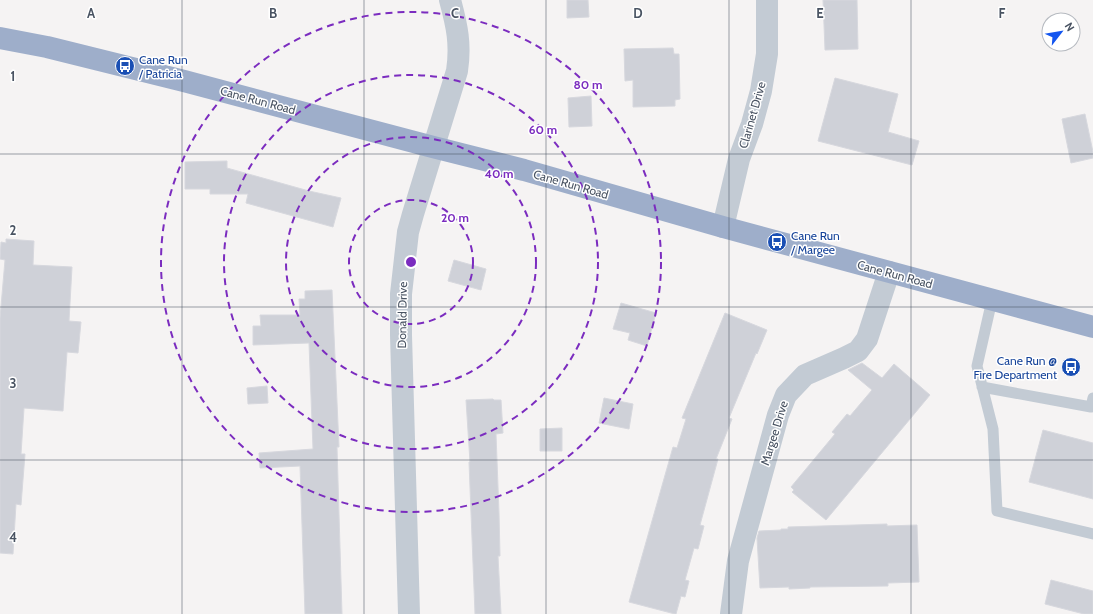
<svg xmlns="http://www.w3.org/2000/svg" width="1093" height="614" font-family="Cabin,sans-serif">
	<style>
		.building { fill: #cfd1d8; stroke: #d7d8de }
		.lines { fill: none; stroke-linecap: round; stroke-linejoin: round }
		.service { stroke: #c3cbd4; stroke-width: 11 }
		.minor { stroke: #c3cbd4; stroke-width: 22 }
		.trunk { stroke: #9eaeca; stroke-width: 22 }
		.grid { fill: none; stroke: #495362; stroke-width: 1; stroke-opacity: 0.55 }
		.ring { fill: none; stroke: #7b2cbf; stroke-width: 2; stroke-dasharray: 7 5 }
		.labels { text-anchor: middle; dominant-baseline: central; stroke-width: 3; stroke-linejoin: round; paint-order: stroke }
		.transit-label { font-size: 12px; fill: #164399; stroke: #fff; text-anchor: start }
		.street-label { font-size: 12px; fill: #495362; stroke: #fff }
		.grid-label { font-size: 13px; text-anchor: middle; font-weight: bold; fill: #495362; stroke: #fff; stroke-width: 3; stroke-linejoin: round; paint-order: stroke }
		.centre { fill: #7b2cbf; stroke: #fff; stroke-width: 2 }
		.ring-label { font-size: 12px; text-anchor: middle; font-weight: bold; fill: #7b2cbf; stroke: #fff; stroke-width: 3; stroke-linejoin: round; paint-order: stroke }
	</style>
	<rect width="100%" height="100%" fill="#f5f3f3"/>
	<path class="building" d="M567 0H588L589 17 567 18Z
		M823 0H857L858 49 825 50Z
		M673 48 674 54H679L680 99 675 100V106L633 107V80L625 81 624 49Z
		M835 78 898 94 888 132 919 141 912 165 818 141Z
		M591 96 592 126 569 127 568 98Z
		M1085 114 1093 152V158L1071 163 1062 119Z
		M227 161V168L309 191 341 198 333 227 246 203 248 194H210V189H185V162Z
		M6 239 34 241 33 265 72 267 69 321 81 322 78 353 67 352 63 411 24 408 21 454H25L21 505 16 504 13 554 0 553V318L5 260 0 259 1 242 6 243Z
		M454 260 486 269 481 290 448 281Z
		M332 290 339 447H337L342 614H305L300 466 260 468 259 453 313 449 309 343 253 345V326H261L260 315H300L299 299H305V291Z
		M621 303 656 313 647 346 628 340 630 333 613 329Z
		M725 313 767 330 757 354 756 353 729 418 732 419 716 459H718L700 525 704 526 698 549 694 548 685 580 689 581 685 597 681 596 676 614H675L629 602 673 447 677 448 686 419 682 418Z
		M862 363 882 378 894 364 930 395 826 520 792 492 794 490 791 487 835 434 832 432 847 414 850 416 872 390 848 370Z
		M267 386 268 403 248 404 247 388Z
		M604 398 633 404 629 429 599 423Z
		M493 399 494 400H501L503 433 496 434 499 513 500 556H498L501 614H475L469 462H470L466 400Z
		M562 428V451H540V429Z
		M1043 430 1093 443V499L1029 482Z
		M887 524V526L917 525 919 582 888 583V586L810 587V588L789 589V587L760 588 757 538 759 531 781 530V529H788V527Z
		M1051 580 1093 591V614H1084L1045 604Z"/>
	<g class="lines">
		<path class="service" d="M992 300 977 366 993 429 997 511 1093 534
			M982 387 1091 407 1093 398"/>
		<path class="minor" d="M723 227 739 159 752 124 761 91 767 54V0
			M409 614 401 335V294L408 232 413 214 457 71C461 44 457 26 450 0
			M731 614 738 561 778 415 786 395 805 375 844 358 858 351 867 339 889 272"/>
		<path class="trunk" d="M0 38 47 47 184 81 433 147 524 170 723 227 1093 327"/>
	</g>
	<path class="grid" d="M182 0V614M364 0V614M546 0V614M729 0V614M911 0V614M0 154H1093M0 307H1093M0 460H1093"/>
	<g class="ring">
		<circle cx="411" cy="262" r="62"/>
		<circle cx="411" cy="262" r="125"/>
		<circle cx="411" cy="262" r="187"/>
		<circle cx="411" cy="262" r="250"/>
	</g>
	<defs>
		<symbol id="bus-disc" viewBox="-11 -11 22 22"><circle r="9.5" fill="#1a4fb4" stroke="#fff"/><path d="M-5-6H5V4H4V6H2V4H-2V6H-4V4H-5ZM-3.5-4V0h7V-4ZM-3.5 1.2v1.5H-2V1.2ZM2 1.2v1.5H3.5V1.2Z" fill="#fff"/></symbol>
	</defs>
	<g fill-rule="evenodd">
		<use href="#bus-disc" x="114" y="55" width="22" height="22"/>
		<use href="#bus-disc" x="766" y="231" width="22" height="22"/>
		<use href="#bus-disc" x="1060" y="356" width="22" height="22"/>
	</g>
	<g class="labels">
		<g class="transit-label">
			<text x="139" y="59">Cane Run<tspan x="139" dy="14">/ Patricia</tspan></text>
			<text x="791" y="235">Cane Run<tspan x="791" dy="14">/ Margee</tspan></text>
			<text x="1057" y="360" text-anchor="end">Cane Run @<tspan x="1057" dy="14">Fire Department</tspan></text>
		</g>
		<g class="street-label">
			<text transform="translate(258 100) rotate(15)">Cane Run Road</text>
			<text transform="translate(752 115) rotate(-74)">Clarinet Drive</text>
			<text transform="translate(571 184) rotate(16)">Cane Run Road</text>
			<text transform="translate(895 274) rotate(15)">Cane Run Road</text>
			<text transform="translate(402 315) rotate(-89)">Donald Drive</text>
			<text transform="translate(774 433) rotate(-73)">Margee Drive</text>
		</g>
	</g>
	<g class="grid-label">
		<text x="91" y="18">A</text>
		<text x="273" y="18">B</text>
		<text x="455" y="18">C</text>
		<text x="638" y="18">D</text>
		<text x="820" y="18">E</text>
		<text x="1002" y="18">F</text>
		<text x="13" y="81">1</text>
		<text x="13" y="235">2</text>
		<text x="13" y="388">3</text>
		<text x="13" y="542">4</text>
	</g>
	<circle cx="411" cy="262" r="6" class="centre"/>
	<g class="ring-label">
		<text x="588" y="89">80 m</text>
		<text x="543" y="134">60 m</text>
		<text x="499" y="178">40 m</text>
		<text x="455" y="222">20 m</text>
	</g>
	<g transform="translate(1061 32) rotate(59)"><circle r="19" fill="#ffffff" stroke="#b6bac0"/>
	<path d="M0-3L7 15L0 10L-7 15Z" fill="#1355ef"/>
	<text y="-6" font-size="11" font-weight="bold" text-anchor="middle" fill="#495362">N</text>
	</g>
</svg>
